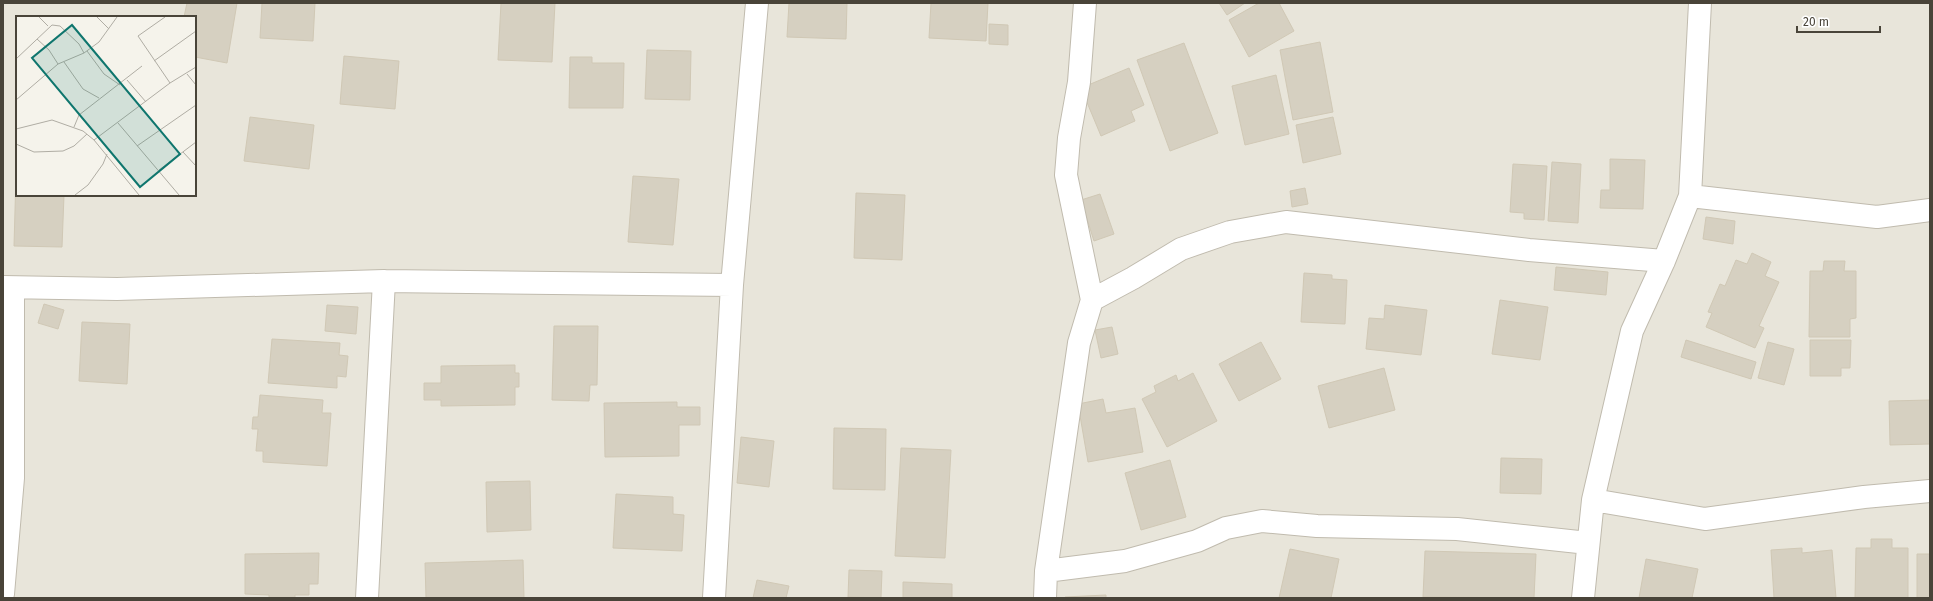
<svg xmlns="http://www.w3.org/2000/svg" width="1933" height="601" font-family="'Fira Sans',sans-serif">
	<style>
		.residential { fill: #e8e5da; fill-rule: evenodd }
		.building { fill: #d6d0c1; stroke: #d0c8b5 }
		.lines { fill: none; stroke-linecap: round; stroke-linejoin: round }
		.minor-casing { stroke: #c0bbae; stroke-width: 24 }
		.minor { stroke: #fff; stroke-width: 22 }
		.inset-road { fill: none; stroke: #b0ada4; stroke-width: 1 }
		.view { fill: #0f766e; fill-opacity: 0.15; stroke: #0f766e; stroke-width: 2 }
		.inset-edge { fill: none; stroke: #494439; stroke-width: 2 }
	</style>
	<rect width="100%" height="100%" fill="#f5f3eb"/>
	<path class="residential" d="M3 3H1930V598H3ZM17 17H195V195H17Z"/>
	<path class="building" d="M187 3H237L227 63 195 57V17H184Z
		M262 3H315L313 41 260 38Z
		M501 3H555L552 62 498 60Z
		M789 3H847L846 39 787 37Z
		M931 3H988L986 41 929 38Z
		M1219 3H1245L1227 15Z
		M1259 3H1279L1294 31 1249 57 1229 20Z
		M989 24 1008 25V45L989 44Z
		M1320 42 1333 112 1293 120 1280 50Z
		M1184 43 1218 133 1170 151 1137 60Z
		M647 50 691 51 690 100 645 99Z
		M344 56 399 61 395 109 340 104Z
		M570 57H592V63H624L623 108H569Z
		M1129 68 1144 105 1131 111 1135 121 1101 136 1081 88Z
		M1276 75 1289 134 1245 145 1232 86Z
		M250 117 314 125 309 169 244 161Z
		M1333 117 1341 154 1303 163 1296 125Z
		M1610 159 1645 160 1643 209 1600 208 1601 190H1610Z
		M1552 162 1581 164 1578 223 1548 221Z
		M1513 164 1547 166 1544 220 1524 219V213L1510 212Z
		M16 175H17V195H64L62 247 14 246Z
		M633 176 679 179 673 245 628 242Z
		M1305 188 1308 204 1292 207 1290 191Z
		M856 193 905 195 902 260 854 258Z
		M1100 194 1114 234 1094 241 1081 200Z
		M1706 217 1735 221 1733 244 1703 239Z
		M1752 253 1771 262 1765 276 1779 282 1759 326 1764 328 1755 348 1706 327 1712 313 1708 312 1720 284 1725 286 1736 260 1747 264Z
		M1824 261H1845L1844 271H1856V318L1850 319V337H1809L1810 271H1823Z
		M1556 267 1608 272 1606 295 1554 290Z
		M1304 273 1332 275V279L1347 280 1345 324 1301 322Z
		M1500 300 1548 307 1540 360 1492 354Z
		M44 304 64 310 58 329 38 323Z
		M327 305 358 307 356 334 325 331Z
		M1385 305 1427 310 1421 355 1366 349 1369 318 1384 319Z
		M82 322 130 324 127 384 79 381Z
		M554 326H598L597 385H590L589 401 552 400Z
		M1112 327 1118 354 1101 358 1095 330Z
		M272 339 340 343 339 355 348 356 346 377 337 376V388L268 383Z
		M1686 340 1756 362 1751 379 1681 357Z
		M1810 340H1851L1850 368H1841V376H1810Z
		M1261 342 1281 379 1239 401 1219 364Z
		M1768 342 1794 349 1784 385 1758 378Z
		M515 365V373H519V387H515V405L441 406V400H424V383H441V366Z
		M1384 368 1395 410 1329 428 1318 386Z
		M1193 373 1217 421 1167 447 1142 399 1156 392 1154 386 1176 375 1178 381Z
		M260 395 323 400 322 413H331L327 466 263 462V451H256L258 429H252L253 417H258Z
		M1103 399 1106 413 1135 408 1143 452 1088 462 1078 404Z
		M1930 400V444L1890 445 1889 401Z
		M677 402V407H700V425H679V456L605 457 604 403Z
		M834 428 886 429 885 490 833 489Z
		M741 437 774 441 769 487 737 483Z
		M901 448 951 450 945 558 895 556Z
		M1501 458 1542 459 1541 494 1500 493Z
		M1170 460 1186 517 1141 530 1125 473Z
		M530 481 531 530 487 532 486 482Z
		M616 494 673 497V514L684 515 682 551 613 548Z
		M1871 539H1892V548H1908V598H1855L1856 548H1871Z
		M1802 548V553L1832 550 1836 598H1774L1771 550Z
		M1290 549 1339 559 1331 598H1279Z
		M1425 551 1536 554 1534 598 1423 597Z
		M319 553 318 584H309V595H295V598H269V595L245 594V554Z
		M1917 554H1930V598H1917Z
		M1646 559 1698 569 1692 598H1639Z
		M523 560 524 598H426L425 563Z
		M849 570 882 571 881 598 848 597Z
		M757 580 789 586 786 598H753Z
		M903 582 952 584V598H903Z
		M1106 595V598H1065V597Z"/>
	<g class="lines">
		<defs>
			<path id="minor" d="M1690 196 1877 217 1930 210
				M3 287 117 289 384 281 732 285
				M1092 300 1133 278 1181 249 1230 232 1286 222 1529 250 1664 261
				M1593 500 1705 519 1864 497 1930 491
				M1046 571 1125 561 1197 541 1226 528 1262 521 1317 526 1457 529 1588 543
				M3 594 13 478V288
				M367 598 384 281
				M714 598 732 285 757 3
				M1045 598 1046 571 1079 343 1092 300 1066 175 1069 138 1079 82 1085 3
				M1583 598 1593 500 1632 331 1664 261 1690 196 1700 3"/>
		</defs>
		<use href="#minor" class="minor-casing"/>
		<use href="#minor" class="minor"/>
	</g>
	<g transform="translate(16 16)">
		<rect width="180" height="180" fill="#f5f3eb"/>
		<path class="inset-road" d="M23 1 32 10M81 1 93 13M149 1 122 20 154 67M21 23 33 34 42 48M71 35 88 58 104 69M0 43 36 9 44 10 63 28 68 37M138 45 180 15M48 46 67 73 83 82M171 58 180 69M111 64 130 86M0 84 42 48 68 37 83 26 101 1M102 107 163 179M58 111 63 99 126 50M0 113 36 104 67 115 78 124 123 179M78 124 154 67 180 51M0 128 18 136 47 135 58 130 71 118M121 130 180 89M167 136 180 150M143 154 180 126M59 179 72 169 87 148 91 138"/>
		<path class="view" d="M56 9 164 138 124 171 16 42Z"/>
		<rect width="180" height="180" class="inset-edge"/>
	</g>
	<rect width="1933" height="601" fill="none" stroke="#494439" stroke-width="8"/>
	<path d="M1797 26v6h83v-6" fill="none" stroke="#494439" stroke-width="2"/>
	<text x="1803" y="26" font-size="12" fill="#494439" stroke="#ffffff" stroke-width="3" paint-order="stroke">20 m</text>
</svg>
